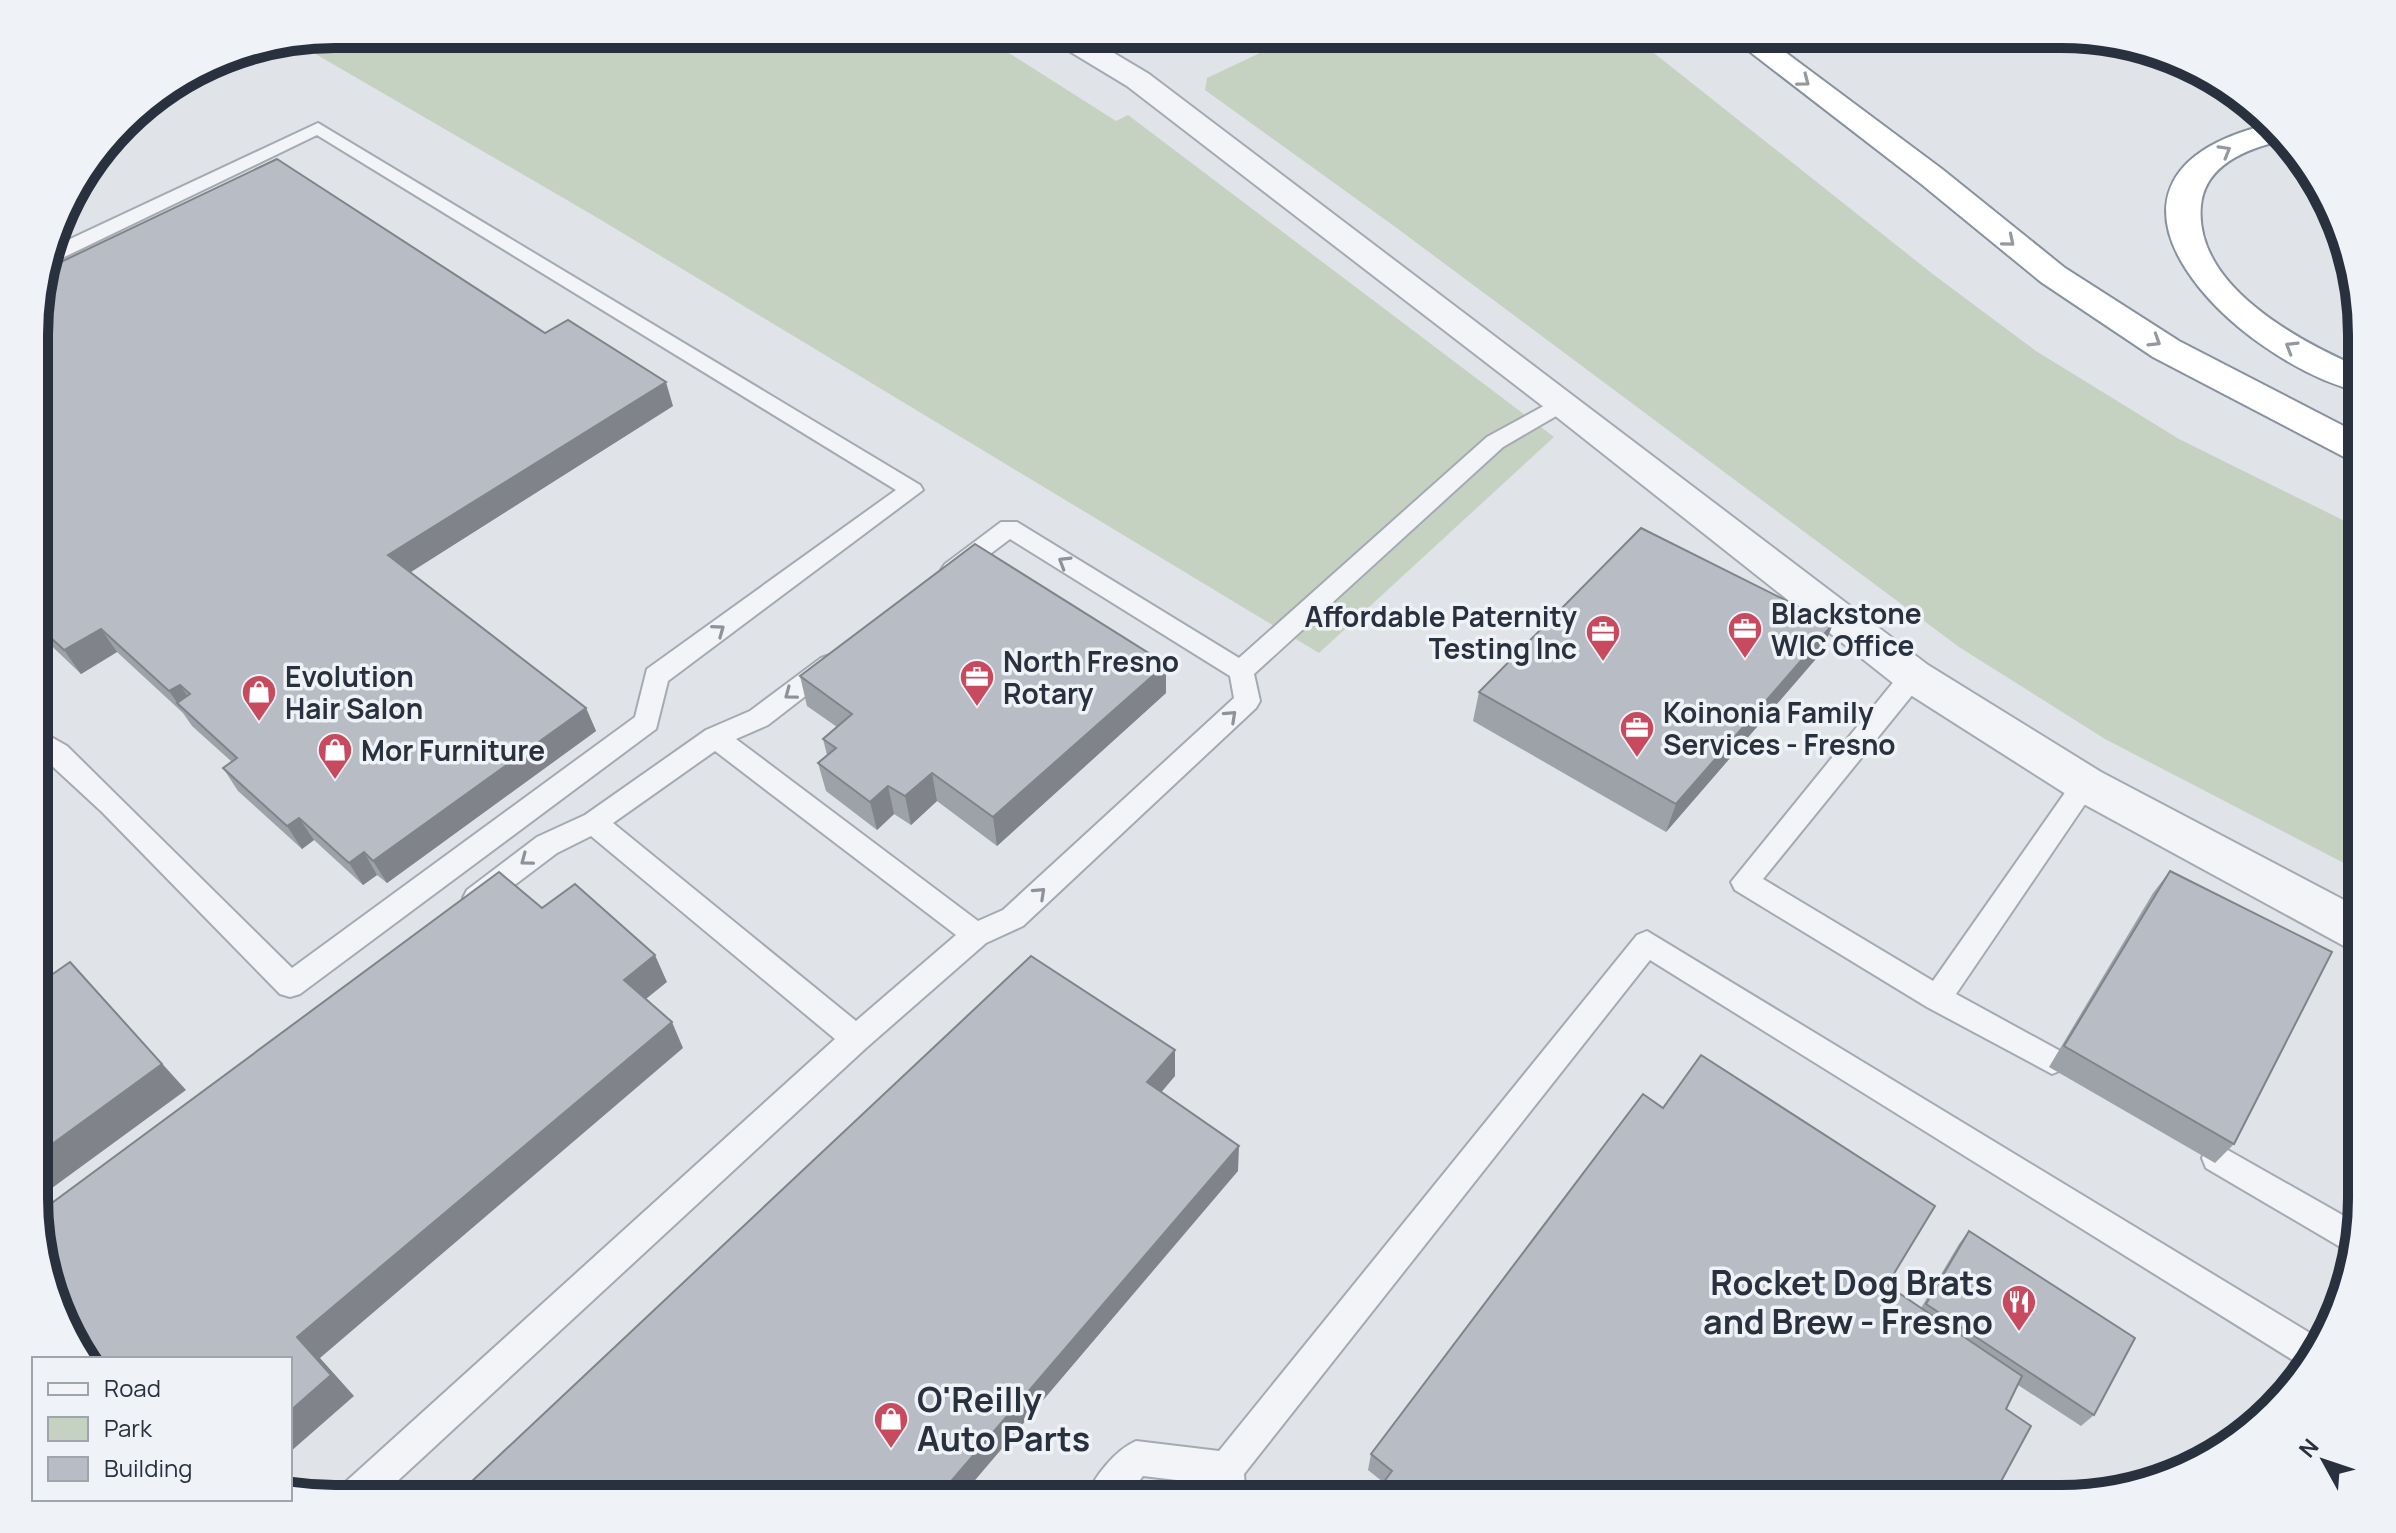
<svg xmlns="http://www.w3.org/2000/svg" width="2396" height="1533" font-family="Manrope,sans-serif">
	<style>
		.green { fill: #c6d2c1 }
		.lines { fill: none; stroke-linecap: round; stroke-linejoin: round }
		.lane-casing { stroke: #a5aab2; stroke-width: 4 }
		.street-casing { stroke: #a5aab2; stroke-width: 4 }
		.highway-casing { stroke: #88919e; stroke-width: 4 }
		.lane { fill: #f2f4f7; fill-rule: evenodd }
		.street { fill: #f2f4f7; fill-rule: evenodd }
		.highway { fill: #fff; fill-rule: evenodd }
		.wall { fill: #9da2a9 }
		.shaded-wall { fill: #80848a }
		.building { fill: #b7bcc5; stroke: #80848a; stroke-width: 2 }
		.oneway { stroke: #94989f }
		.oneway2 { stroke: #8e929b }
		.labels { text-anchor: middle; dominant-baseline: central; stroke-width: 7; stroke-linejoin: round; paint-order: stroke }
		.poi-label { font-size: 28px; font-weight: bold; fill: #29313f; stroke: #eff2f6; text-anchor: start }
		.near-poi-label { font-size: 34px; font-weight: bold; fill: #29313f; stroke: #eff2f6; text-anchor: end }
		.rim { fill: none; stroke: #29313f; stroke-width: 10 }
	</style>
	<rect width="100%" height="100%" fill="#e0e3e8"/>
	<path class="green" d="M502 34H979L1116 121 1128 115 1554 437 1319 653 596 217 300 45C340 44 379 53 418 53 447 53 475 44 502 34Z
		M1300 34H1630L1934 275 2036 351 2179 439 2361 529V872L2105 739 1959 647 1394 226 1205 90 1207 78Z"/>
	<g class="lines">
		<defs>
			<path id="lane" d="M318 123 920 485 923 490 668 681 656 729 300 994 290 997 280 994 102 812 37 752V729L67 746 292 968 635 717 647 669 896 490 317 135 56 261 47 262 51 248Z
				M1562 396 1570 398 1573 403 1570 408 1503 447 1254 674 1260 701 1256 708 1023 926 986 943 866 1048 378 1499H335L340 1487 835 1039 591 836 557 853 487 906 477 909 467 906 463 898 467 890 537 837 585 815 706 730 750 711 821 658 830 655 839 658 842 664 839 670 768 725 736 739 978 921 1003 910 1234 698 1230 676 1010 539 961 576 953 578 945 576 941 570 945 564 1001 522H1017L1239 658 1487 437ZM715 751 956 935 856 1021 613 823Z
				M1913 667 1922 669 1925 676 1922 683 1763 879 1933 981 2076 777 2085 774 2094 777 2098 784 2094 791 1956 994 2062 1052 2067 1061 2062 1070 2052 1074 1927 1007 1735 890 1731 882 1904 669Z
				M1647 931 2323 1341 2311 1365 2304 1367 1650 960 1244 1474 1246 1499H1212L1210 1484 1143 1476 1125 1499H1085C1094 1477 1115 1450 1136 1441L1219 1451 1637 935Z
				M2217 1144 2360 1225 2354 1255 2206 1168 2202 1158 2206 1148Z"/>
			<path id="street" d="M335 34H469L464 40 454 43 327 45 314 38Z
				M1046 34H1082L1149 74 1928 665 2101 772 2361 909V952L2344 946 2069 796 1898 687 1549 411 1127 86 1051 40Z"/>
			<path id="highway" d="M1727 34H1761L1942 169 2065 268 2179 341 2361 435V462L2348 459 2153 357 2041 282 1920 183Z
				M2266 125 2280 141C2246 149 2205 165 2201 205 2193 285 2298 341 2361 368V392C2239 364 2047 180 2266 125Z"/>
		</defs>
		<use href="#lane" class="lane-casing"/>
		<use href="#street" class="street-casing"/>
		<use href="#highway" class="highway-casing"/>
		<use href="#lane" class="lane"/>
		<use href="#street" class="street"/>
		<use href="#highway" class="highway"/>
	</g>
	<path class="wall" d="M37 297 545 333 673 406 410 572 586 708 596 731 387 883 377 875 363 885 314 840 302 849 238 791 223 768 232 762 192 726 183 713 117 652 81 674 37 632Z
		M1833 624 1821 653 1666 832 1473 721 1479 692Z
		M800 676 1166 693 997 846 937 801 911 825 894 814 877 830 826 791 818 763 827 755 823 739 837 727 807 706Z
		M2170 871 2234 1144 2215 1163 2049 1067 2153 893Z
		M1969 1231 2094 1415 2081 1426 2018 1385 2006 1409 1992 1498 1377 1499 1380 1487 1383 1482 1368 1470 1371 1454 1887 1285 1921 1308 1959 1244Z"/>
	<path class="shaded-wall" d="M666 382 673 406 400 579 388 555Z
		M1833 624 1821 653 1666 832 1676 804Z
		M101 629 117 652 81 674 64 650Z
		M1166 664V693L997 846 993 817Z
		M180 685 196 708 178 704 169 691Z
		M586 708 596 731 387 883 373 861Z
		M932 773 937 801 911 825 905 796Z
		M888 786 894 814 877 830 870 802Z
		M299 818 314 840 302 849 287 826Z
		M364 852 377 875 363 885 349 863Z
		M655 955 667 982 636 1007 624 980Z
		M70 962 186 1090 37 1199V1155Z
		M672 1022 683 1048 320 1358 354 1396 290 1452V1411L297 1337Z
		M1175 1050V1076L1148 1108 1147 1082Z
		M1239 1146 1238 1171 959 1499H940L941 1493Z"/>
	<path class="building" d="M277 159 545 333 568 320 666 382 388 555 586 708 373 861 364 852 349 863 299 818 287 826 223 768 237 758 177 703 190 694 180 685 169 691 101 629 64 650 37 625V297L44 270Z
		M1641 528 1833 624 1676 804 1479 692Z
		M975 544 1166 664 993 817 932 773 905 796 888 786 870 802 818 763 836 748 823 739 852 714 800 676Z
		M2170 871 2332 952 2234 1144 2064 1046Z
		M499 872 542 908 575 884 655 955 624 980 672 1022 297 1337 331 1375 290 1411V1359H84L75 1349 37 1236V1214Z
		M1031 956 1175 1050 1147 1082 1239 1146 941 1493 940 1499H453Z
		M70 962 162 1064 37 1155V985Z
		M1701 1055 1935 1206 1887 1285 2022 1376 2006 1409 2031 1426 1992 1498 1394 1499 1380 1487 1392 1471 1371 1454 1643 1094 1663 1108Z
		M1969 1231 2135 1338 2094 1415 1926 1304Z"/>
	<defs><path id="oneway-chevron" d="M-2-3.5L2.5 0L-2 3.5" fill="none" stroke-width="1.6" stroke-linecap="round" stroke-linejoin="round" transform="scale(2)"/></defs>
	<g class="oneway">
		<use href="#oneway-chevron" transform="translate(1804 81) rotate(37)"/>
		<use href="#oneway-chevron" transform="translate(2225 151) rotate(-30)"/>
		<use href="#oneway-chevron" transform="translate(2009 241) rotate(40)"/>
		<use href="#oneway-chevron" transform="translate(2155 341) rotate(32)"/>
		<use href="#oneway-chevron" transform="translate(2291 347) rotate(-149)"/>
	</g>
	<g class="oneway2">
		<use href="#oneway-chevron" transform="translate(1064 562) rotate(-149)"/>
		<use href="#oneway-chevron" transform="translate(719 630) rotate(-36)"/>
		<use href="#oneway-chevron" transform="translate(790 694) rotate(143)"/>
		<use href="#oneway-chevron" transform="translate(1231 716) rotate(-43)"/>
		<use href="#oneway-chevron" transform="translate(526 860) rotate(143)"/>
		<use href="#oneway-chevron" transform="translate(1040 893) rotate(-43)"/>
	</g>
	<defs>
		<symbol id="office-pin" viewBox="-11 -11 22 30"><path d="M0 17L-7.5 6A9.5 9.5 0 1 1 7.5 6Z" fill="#c84a5e" stroke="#eff2f6"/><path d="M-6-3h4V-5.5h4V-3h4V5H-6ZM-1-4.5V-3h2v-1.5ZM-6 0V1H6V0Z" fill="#fff"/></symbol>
		<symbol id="shop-pin" viewBox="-11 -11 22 30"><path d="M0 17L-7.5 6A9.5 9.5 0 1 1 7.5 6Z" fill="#c84a5e" stroke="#eff2f6"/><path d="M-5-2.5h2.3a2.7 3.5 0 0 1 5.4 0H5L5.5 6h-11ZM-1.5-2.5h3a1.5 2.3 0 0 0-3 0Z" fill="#fff"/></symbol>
		<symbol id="restaurant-pin" viewBox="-11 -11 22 30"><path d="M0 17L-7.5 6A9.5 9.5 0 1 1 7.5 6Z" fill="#c84a5e" stroke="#eff2f6"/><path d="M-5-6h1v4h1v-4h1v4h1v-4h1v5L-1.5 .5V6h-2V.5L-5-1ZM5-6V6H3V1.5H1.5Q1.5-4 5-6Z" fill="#fff"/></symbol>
	</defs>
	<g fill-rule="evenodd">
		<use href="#office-pin" x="1725" y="609" width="40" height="54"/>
		<use href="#office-pin" x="1583" y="612" width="40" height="54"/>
		<use href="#office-pin" x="957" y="657" width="40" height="54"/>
		<use href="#shop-pin" x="239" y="672" width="40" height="54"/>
		<use href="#office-pin" x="1617" y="708" width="40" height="54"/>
		<use href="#shop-pin" x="315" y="730" width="40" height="54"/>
		<use href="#restaurant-pin" x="1999" y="1282" width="40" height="54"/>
		<use href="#shop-pin" x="871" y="1399" width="40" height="54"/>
	</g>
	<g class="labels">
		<g class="poi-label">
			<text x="1771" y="613">Blackstone<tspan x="1771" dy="32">WIC Office</tspan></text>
			<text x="1577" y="616" text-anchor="end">Affordable Paternity<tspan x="1577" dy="32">Testing Inc</tspan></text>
			<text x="1003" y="661">North Fresno<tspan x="1003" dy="32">Rotary</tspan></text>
			<text x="285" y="676">Evolution<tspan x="285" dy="32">Hair Salon</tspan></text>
			<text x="1663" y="712">Koinonia Family<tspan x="1663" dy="32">Services - Fresno</tspan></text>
			<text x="361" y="750">Mor Furniture</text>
		</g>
		<g class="near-poi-label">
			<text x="1993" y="1282">Rocket Dog Brats<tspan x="1993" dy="39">and Brew - Fresno</tspan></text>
			<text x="917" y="1399" text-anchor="start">O'Reilly<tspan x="917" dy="39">Auto Parts</tspan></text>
		</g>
	</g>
	<path d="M0 0H2396V1533H0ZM335 48H2061A287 287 0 0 1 2348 335V1198A287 287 0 0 1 2061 1485H335A287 287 0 0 1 48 1198V335A287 287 0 0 1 335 48Z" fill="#eff2f6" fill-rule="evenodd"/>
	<path class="rim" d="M335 48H2061A287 287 0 0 1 2348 335V1198A287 287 0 0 1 2061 1485H335A287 287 0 0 1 48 1198V335A287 287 0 0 1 335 48Z"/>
	<rect x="32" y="1357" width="260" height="144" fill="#eff2f6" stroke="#a0a5ad" stroke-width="2"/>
	<rect x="48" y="1383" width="40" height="12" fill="#f2f4f7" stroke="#a0a5ad" stroke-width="2"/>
	<text x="104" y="1397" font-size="24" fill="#29313f">Road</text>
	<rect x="48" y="1417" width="40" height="24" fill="#c6d2c1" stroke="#a0a5ad" stroke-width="2"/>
	<text x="104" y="1437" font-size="24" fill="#29313f">Park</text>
	<rect x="48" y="1457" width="40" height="24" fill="#b7bcc5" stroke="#a0a5ad" stroke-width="2"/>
	<text x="104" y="1477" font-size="24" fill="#29313f">Building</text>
	<g transform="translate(2324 1461) rotate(310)" stroke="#eff2f6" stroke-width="6" paint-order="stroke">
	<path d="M0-6L14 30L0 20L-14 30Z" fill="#29313f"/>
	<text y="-12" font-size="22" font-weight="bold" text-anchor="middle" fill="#29313f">N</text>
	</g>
</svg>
